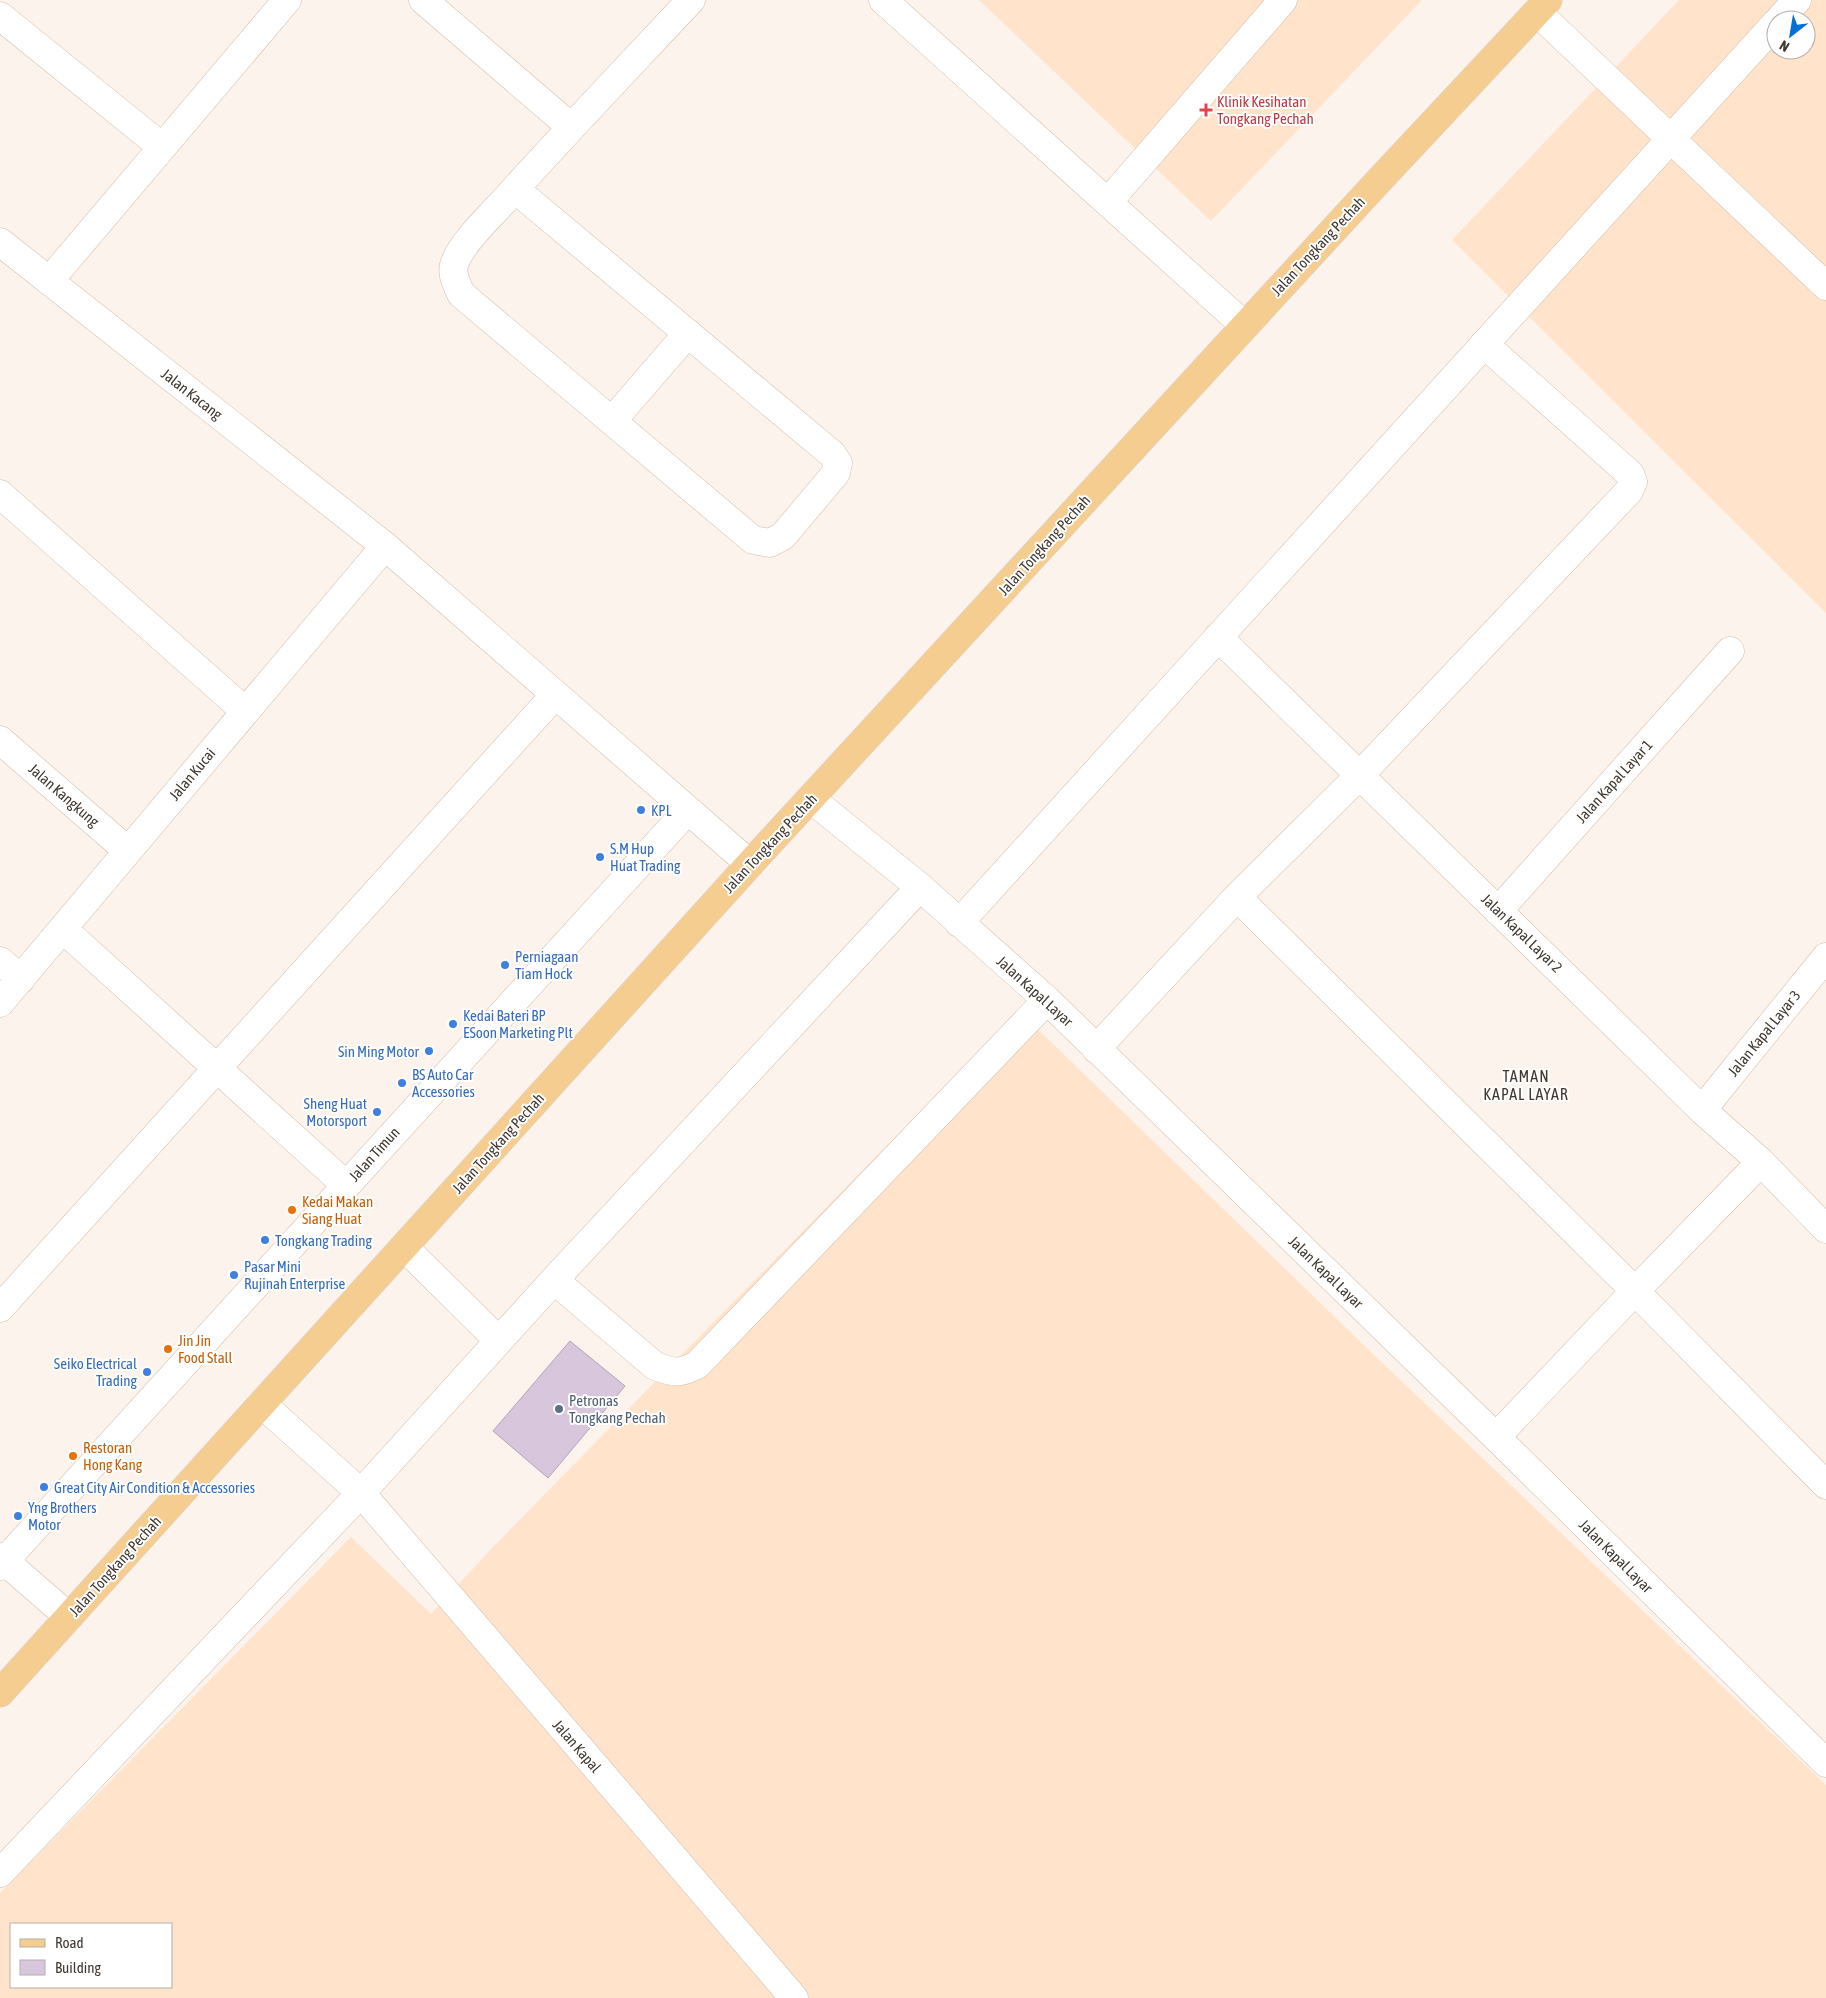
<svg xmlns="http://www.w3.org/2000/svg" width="1826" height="1998" font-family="'Asap Condensed',sans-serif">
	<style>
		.built { fill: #ffe3ca; fill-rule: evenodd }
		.building { fill: #d8c7dc; stroke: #b3a2b7 }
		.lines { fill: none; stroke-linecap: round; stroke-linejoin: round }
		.minor-casing { stroke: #d0bba8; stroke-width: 29 }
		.major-casing { stroke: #d5d3d1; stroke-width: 29 }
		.minor { stroke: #fff; stroke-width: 28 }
		.major { stroke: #f5cd90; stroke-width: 28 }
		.health-dot { fill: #e0444e; stroke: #fff; stroke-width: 2 }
		.shop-dot { fill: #3f7fe0; stroke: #fff; stroke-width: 2 }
		.food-dot { fill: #e8710a; stroke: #fff; stroke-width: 2 }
		.service-dot { fill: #5c6f8a; stroke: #fff; stroke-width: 2 }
		.labels { text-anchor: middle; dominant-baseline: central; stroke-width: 4; stroke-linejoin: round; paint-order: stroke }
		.health-label { font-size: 15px; fill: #be3a42; stroke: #fff; text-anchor: start }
		.street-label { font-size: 15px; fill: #403830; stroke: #fff }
		.shop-label { font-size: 15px; fill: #366cbe; stroke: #fff; text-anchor: start }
		.food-label { font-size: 15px; fill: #c56008; stroke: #fff; text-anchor: start }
		.service-label { font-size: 15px; fill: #4e5e75; stroke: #fff; text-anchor: start }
		.neighbourhood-label { font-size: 16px; letter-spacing: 1px; fill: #403830; stroke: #fff }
	</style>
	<rect width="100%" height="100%" fill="#fcf3ec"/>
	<path class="built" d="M979 0H1422L1211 221Z
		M1679 0H1826V613L1452 240ZM1776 20H1806V50H1776Z
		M1019 1011 1374 1355 1826 1785V1998H0V1893L351 1537 431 1614 495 1545ZM11 1924H171V1987H11Z"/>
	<path class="building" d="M570 1341 625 1386 548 1478 493 1431Z"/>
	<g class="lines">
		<defs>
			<path id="minor" d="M423 0 571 127
				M883 0 1245 326
				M1537 12 1826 286
				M0 16 162 147
				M1779 20 1797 0
				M515 189 832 454 838 463 836 473 783 536 770 543 753 540 461 294C457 284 450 273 455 262 464 239 496 211 512 192 571 127 631 64 691 0
				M1108 202 1283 0
				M0 242 385 546 750 864
				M49 281 287 0
				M612 421 688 333
				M0 494 245 711
				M1218 637 1702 1110 1761 1162 1826 1229
				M0 740 128 851
				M811 799 920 887 1047 1000 1496 1437 1826 1763
				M1237 897 1635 1291 1826 1485
				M1498 911 1730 651
				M959 923 1776 23
				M63 929 346 1185
				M0 961 21 979
				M0 1003 385 546
				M1096 1049 1237 897 1360 775 1629 491 1633 482 1630 474 1484 344
				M1702 1110 1826 957
				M404 1247 499 1341
				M554 1280 655 1366C674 1373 679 1374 697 1365L1047 1000
				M0 1308 555 695
				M262 1404 361 1493 794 1998
				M1496 1437 1635 1291 1761 1162
				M0 1557 69 1617
				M0 1566 688 810
				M0 1873 361 1493 554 1280 920 887"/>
			<path id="major" d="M0 1693 750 864 1373 187 1548 0"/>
		</defs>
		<use href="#minor" class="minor-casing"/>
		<use href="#major" class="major-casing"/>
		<use href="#minor" class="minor"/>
		<use href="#major" class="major"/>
	</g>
	<path class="health-dot" d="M1203.5 102.5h5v5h5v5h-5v5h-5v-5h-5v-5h5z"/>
	<g class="shop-dot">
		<circle cx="641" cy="810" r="5"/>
		<circle cx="600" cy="857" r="5"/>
		<circle cx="505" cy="965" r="5"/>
		<circle cx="453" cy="1024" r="5"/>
		<circle cx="429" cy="1051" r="5"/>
		<circle cx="402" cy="1083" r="5"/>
		<circle cx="377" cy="1112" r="5"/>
		<circle cx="265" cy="1240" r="5"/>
		<circle cx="234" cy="1275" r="5"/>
		<circle cx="147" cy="1372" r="5"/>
		<circle cx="44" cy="1487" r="5"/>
		<circle cx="18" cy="1516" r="5"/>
	</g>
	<g class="food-dot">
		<circle cx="292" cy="1210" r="5"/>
		<circle cx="168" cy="1349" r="5"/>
		<circle cx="73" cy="1456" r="5"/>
	</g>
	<circle class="service-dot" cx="559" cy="1409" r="5"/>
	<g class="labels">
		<g class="health-label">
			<text x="1217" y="101">Klinik Kesihatan<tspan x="1217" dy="17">Tongkang Pechah</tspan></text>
		</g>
		<g class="street-label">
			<text transform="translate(1318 246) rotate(-47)">Jalan Tongkang Pechah</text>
			<text transform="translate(192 394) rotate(38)">Jalan Kacang</text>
			<text transform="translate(1044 545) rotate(-48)">Jalan Tongkang Pechah</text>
			<text transform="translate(192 774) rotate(-50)">Jalan Kucai</text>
			<text transform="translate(1614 781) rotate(-48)">Jalan Kapal Layar 1</text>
			<text transform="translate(64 795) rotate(41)">Jalan Kangkung</text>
			<text transform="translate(770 843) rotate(-47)">Jalan Tongkang Pechah</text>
			<text transform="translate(1522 933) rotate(44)">Jalan Kapal Layar 2</text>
			<text transform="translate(1035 991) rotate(42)">Jalan Kapal Layar</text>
			<text transform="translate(1764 1033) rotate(-51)">Jalan Kapal Layar 3</text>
			<text transform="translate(498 1143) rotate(-48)">Jalan Tongkang Pechah</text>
			<text transform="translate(374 1154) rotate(-48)">Jalan Timun</text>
			<text transform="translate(1326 1272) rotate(44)">Jalan Kapal Layar</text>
			<text transform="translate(1616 1556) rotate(45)">Jalan Kapal Layar</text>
			<text transform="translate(115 1566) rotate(-48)">Jalan Tongkang Pechah</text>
			<text transform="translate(577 1746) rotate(49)">Jalan Kapal</text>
		</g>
		<g class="shop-label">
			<text x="651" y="810">KPL</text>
			<text x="610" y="848">S.M Hup<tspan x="610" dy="17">Huat Trading</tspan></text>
			<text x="515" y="956">Perniagaan<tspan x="515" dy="17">Tiam Hock</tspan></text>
			<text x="463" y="1015">Kedai Bateri BP<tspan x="463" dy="17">ESoon Marketing Plt</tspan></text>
			<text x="419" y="1051" text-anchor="end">Sin Ming Motor</text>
			<text x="412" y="1074">BS Auto Car<tspan x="412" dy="17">Accessories</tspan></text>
			<text x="367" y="1103" text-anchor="end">Sheng Huat<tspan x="367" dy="17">Motorsport</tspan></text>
			<text x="275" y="1240">Tongkang Trading</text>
			<text x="244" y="1266">Pasar Mini<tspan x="244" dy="17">Rujinah Enterprise</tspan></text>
			<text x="137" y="1363" text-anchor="end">Seiko Electrical<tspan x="137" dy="17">Trading</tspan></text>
			<text x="54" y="1487">Great City Air Condition &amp; Accessories</text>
			<text x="28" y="1507">Yng Brothers<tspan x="28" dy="17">Motor</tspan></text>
		</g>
		<g class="food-label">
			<text x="302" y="1201">Kedai Makan<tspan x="302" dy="17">Siang Huat</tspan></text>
			<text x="178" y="1340">Jin Jin<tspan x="178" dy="17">Food Stall</tspan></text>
			<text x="83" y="1447">Restoran<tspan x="83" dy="17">Hong Kang</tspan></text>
		</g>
		<g class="service-label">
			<text x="569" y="1400">Petronas<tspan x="569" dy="17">Tongkang Pechah</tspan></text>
		</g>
		<g class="neighbourhood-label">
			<text x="1526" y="1076">TAMAN<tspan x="1526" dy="18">KAPAL LAYAR</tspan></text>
		</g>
	</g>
	<rect x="10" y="1923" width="162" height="65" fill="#ffffff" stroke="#b3afac"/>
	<rect x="20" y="1939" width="25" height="8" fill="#f5cd90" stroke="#b3afac"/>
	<text x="55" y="1948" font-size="15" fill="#403830">Road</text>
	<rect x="20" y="1960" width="25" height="15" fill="#d8c7dc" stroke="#b3afac"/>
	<text x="55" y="1973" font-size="15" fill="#403830">Building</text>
	<g transform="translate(1791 35) rotate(211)"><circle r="24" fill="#ffffff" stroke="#b3afac"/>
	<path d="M0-4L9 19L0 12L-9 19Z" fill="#006fd7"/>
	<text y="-8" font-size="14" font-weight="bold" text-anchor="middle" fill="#403830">N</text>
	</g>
</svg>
